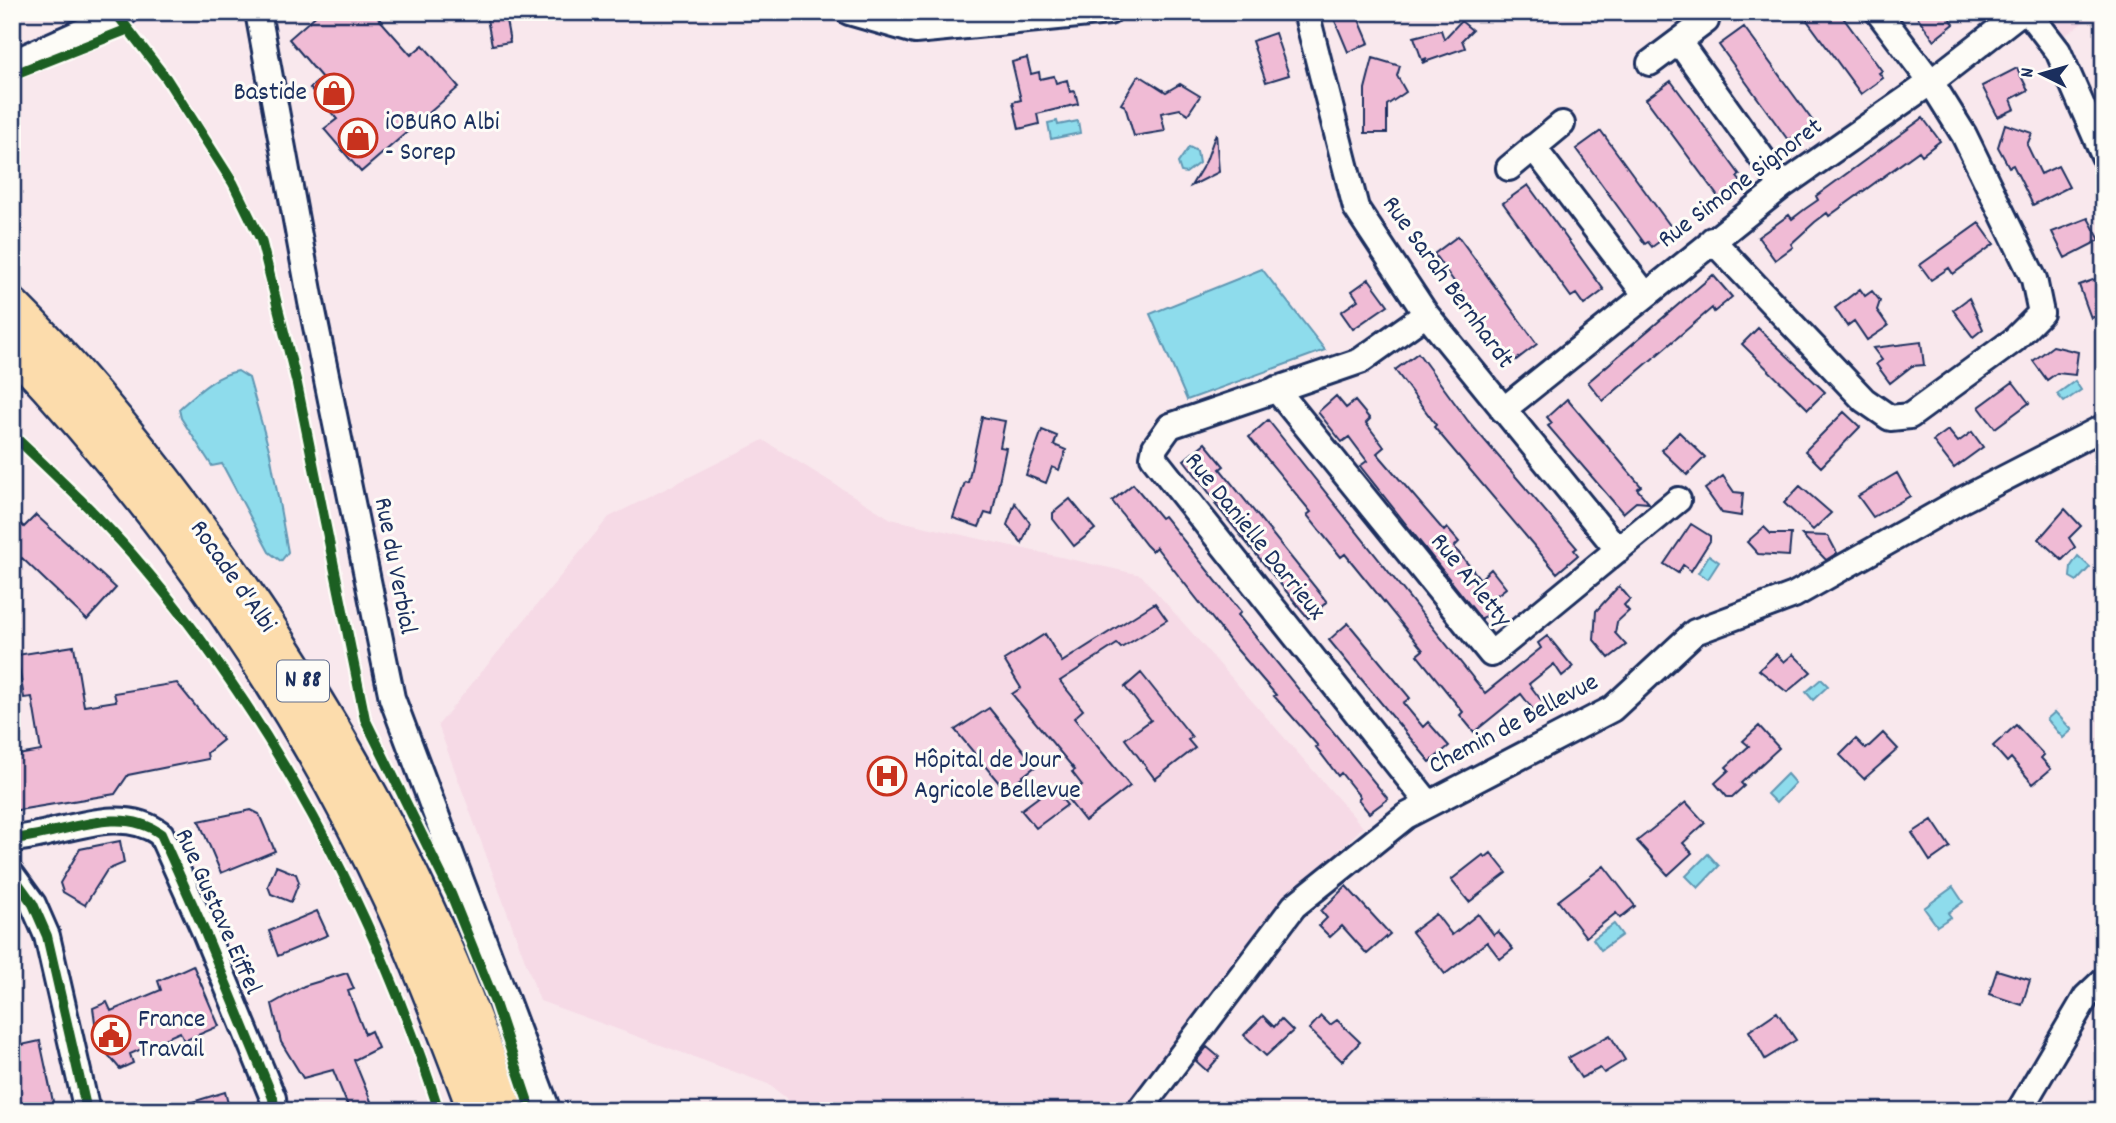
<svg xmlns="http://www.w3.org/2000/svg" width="2116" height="1123" font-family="Dekko,sans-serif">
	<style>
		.built { fill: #f6dae6 }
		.water { fill: #8edcec; stroke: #6097b3; stroke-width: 2 }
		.building { fill: #f0bbd5; stroke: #1b2f5e; stroke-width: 2 }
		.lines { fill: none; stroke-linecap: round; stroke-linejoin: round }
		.minor-casing { stroke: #1b2f5e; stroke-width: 30 }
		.highway-casing { stroke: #1b2f5e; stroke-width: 40 }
		.minor { stroke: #fdfcf7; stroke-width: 24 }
		.highway { stroke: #fcdcac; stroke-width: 35 }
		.cycleway-casing { stroke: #fdfcf7; stroke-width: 15 }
		.cycleway { stroke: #1b5e20; stroke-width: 10 }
		.labels { text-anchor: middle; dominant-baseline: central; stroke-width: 6; stroke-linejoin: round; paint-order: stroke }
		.shield { fill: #fdfcf7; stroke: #5f6c8c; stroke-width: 2 }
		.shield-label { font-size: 24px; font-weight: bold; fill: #1b2f5e }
		.poi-label { font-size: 26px; fill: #1b2f5e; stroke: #fdfcf7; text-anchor: start }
		.street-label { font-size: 26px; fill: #1b2f5e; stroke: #fdfcf7 }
	</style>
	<rect width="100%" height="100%" fill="#f9e8ed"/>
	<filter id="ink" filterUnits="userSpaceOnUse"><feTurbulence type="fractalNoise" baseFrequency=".0143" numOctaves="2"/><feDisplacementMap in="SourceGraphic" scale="14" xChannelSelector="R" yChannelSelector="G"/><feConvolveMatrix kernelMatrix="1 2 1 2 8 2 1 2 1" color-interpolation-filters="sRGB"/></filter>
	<g filter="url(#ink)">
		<path class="built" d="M2033 12H2097L2059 40Z
			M763 440 891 519 1141 575 1363 827 1276 911 1127 1111H803L768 1084 540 1001 438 725 609 517Z"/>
		<path class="water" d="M1057 121 1058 125 1078 121 1080 133 1051 139 1048 123Z
			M1189 147 1197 151 1199 163 1186 173 1181 172 1178 163Z
			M1262 269 1325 350 1187 400 1150 314Z
			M238 371 249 378 270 453 288 552 281 561 269 552 222 464 212 466 181 418 179 409C196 394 215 375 238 371Z
			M2075 381 2081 390 2064 402 2057 394Z
			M1709 555 1719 562 1708 579 1698 573Z
			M2078 556 2090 567 2077 581 2070 577 2071 566Z
			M1821 679 1828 686 1813 700 1806 692Z
			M2055 712 2072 730 2063 738 2047 719Z
			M1787 774 1795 783 1776 803 1767 794Z
			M1708 854 1719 866 1698 888 1686 876Z
			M1953 887 1963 902 1948 913 1951 917 1937 926 1924 908Z
			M1614 924 1622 935 1601 950 1593 939Z"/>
		<path class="building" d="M320 12H373L411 55 423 45 459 87 361 172 324 129 337 119 310 88 322 78 289 39Z
			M1342 12H1349L1351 17 1357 15 1369 43 1348 52 1333 16Z
			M1801 12H1839L1882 71 1879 73 1883 78 1861 94Z
			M1914 12H1945L1954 24 1934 40Z
			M505 15 510 42 492 45 487 19Z
			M1461 21 1472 30 1462 40 1465 48 1422 63 1427 58 1422 60 1414 37 1441 30 1444 39Z
			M1744 27 1817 127 1795 143 1791 138 1788 140 1719 45Z
			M1275 33 1289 75 1266 82 1252 41Z
			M1027 58 1031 74 1039 72 1040 79 1054 76 1056 83 1067 80 1070 92 1075 91 1078 104 1037 114 1039 124 1019 129 1013 102 1021 100 1012 62Z
			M1373 58 1400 66 1397 76 1406 92 1387 105V133H1365V89Z
			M2017 68 2028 90 2011 99 2015 109 1998 117 1982 86Z
			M1139 75 1166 92 1180 84 1200 96 1188 114 1180 109 1161 113 1165 131 1134 136 1125 106 1121 104Z
			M1671 81 1740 175 1737 177 1741 182 1719 198 1646 99Z
			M1923 118 1940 141 1922 155 1919 151 1829 216 1827 213 1815 222 1791 244 1793 247 1775 260 1758 237 1789 215 1792 219 1805 209 1818 200 1816 196Z
			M2005 124 2032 133 2027 145 2041 174 2058 166 2069 187 2033 205 2013 165 2009 167 1998 147Z
			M1601 131 1674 231 1652 247 1648 242 1645 244 1576 149Z
			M1216 133 1219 172 1191 186 1206 161Z
			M1528 185 1604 290 1584 305 1576 294 1571 297 1503 203Z
			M2088 218 2100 240 2065 258 2052 232Z
			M1979 223 1994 244 1953 274 1949 268 1931 280 1920 265Z
			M1458 236 1537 344 1516 360 1512 355 1509 357 1434 254Z
			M1713 275 1732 297 1714 312 1712 308 1603 401 1588 382Z
			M2104 276V314L2091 318 2079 285Z
			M1369 279 1388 305 1353 329 1341 312 1358 300 1352 291Z
			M1860 289 1865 296 1872 291 1880 301 1877 310 1888 326 1867 340 1854 321 1847 326 1835 308Z
			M1969 298 1983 329 1973 337 1953 310Z
			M1758 328 1825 392 1808 409 1742 344Z
			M1921 342 1924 365 1912 366 1890 383 1876 364 1882 360 1873 348Z
			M2053 346 2078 352 2075 375 2057 373 2047 380 2033 361Z
			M1418 353 1468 421 1577 548 1574 550 1578 555 1557 573 1434 427 1436 425 1395 370Z
			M2013 382 2029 403 1995 428 1979 407Z
			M1336 396 1346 408 1355 401 1370 419 1366 423 1384 447 1377 453 1444 531 1447 528 1459 542 1454 547 1480 579 1491 569 1506 588 1488 602 1494 609 1481 619 1360 466 1367 461 1349 437 1342 442 1318 412Z
			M1567 399 1641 486 1637 489 1649 503 1636 502 1623 513 1548 426 1552 423 1547 417Z
			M1844 412 1860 427 1821 467 1805 451Z
			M982 417 1005 421 1000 447 1006 448 992 515 985 513 979 527 953 518 965 482 968 483Z
			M1268 420 1485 693 1541 648 1538 643 1547 636 1551 640 1573 667 1562 676 1554 664 1529 684 1547 708 1538 716 1521 694 1474 732 1460 715 1463 712 1417 655 1423 650 1345 554 1341 557 1307 515 1311 512 1249 437Z
			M1042 430 1057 436 1054 445 1066 450 1059 470 1052 467 1046 483 1026 475Z
			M1948 430 1958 442 1972 432 1983 447 1954 468 1933 441Z
			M1679 432 1705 457 1687 475 1661 450Z
			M1205 443 1224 466 1220 469 1327 602 1308 618 1215 504 1217 503 1184 460Z
			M1897 473 1910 496 1873 517 1858 496Z
			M1723 476 1734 492 1743 493 1741 516 1722 513 1705 489Z
			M1133 484 1161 518 1164 516 1241 612 1238 615 1388 799 1369 813 1358 799 1360 797 1341 773 1338 776 1316 747 1318 746 1274 696 1276 695 1233 645 1156 547 1152 551 1146 545 1112 501Z
			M1800 486 1831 513 1813 530 1784 503Z
			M1070 499 1095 529 1074 546 1053 519V513Z
			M1015 503 1030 523 1022 543 1007 525Z
			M2065 509 2081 526 2069 538 2075 547 2062 560 2039 539Z
			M36 515 116 588 87 620 22 558 12 564V516L24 527Z
			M1691 524 1710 536V541L1691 571 1683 565 1678 573 1664 564Z
			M1764 527 1771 534H1791L1789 556 1758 554 1747 542Z
			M1802 535 1828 536 1837 553 1826 560Z
			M1619 586 1630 599 1624 605 1629 611 1617 622 1615 633 1626 645 1609 658 1594 640 1596 611Z
			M1155 603 1167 620 1121 648 1117 644 1060 681 1083 710 1074 718 1130 786 1085 821 1066 797 1082 785 1072 772 1075 770 1012 694 1021 688 1004 660 1045 634 1062 662Z
			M1348 623 1410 698 1403 703 1423 727 1428 722 1449 746 1430 762 1329 640Z
			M74 646 84 706 116 701 114 693 177 683 223 740 207 753 208 759 128 775 115 794 12 811V756L41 751 32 697 24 698 17 655Z
			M1776 654 1784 662 1793 654 1811 672 1787 692 1759 670Z
			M1141 673 1192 737 1188 740 1195 748 1155 779 1125 739 1151 720 1125 687Z
			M989 708 1036 766 1005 790 955 730Z
			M2016 725 2044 755 2041 758 2051 769 2033 784 2011 758 2007 762 1993 746Z
			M1759 726 1779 748 1741 783 1744 786 1732 797H1727L1715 783 1729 770 1726 767 1749 746 1743 741Z
			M1883 733 1898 749 1864 779 1840 755 1856 739 1866 749Z
			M1052 787 1067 805 1036 828 1021 810Z
			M1686 802 1705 823 1683 843 1692 853 1668 875 1637 841Z
			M251 810 259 814 275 851 221 873 199 821Z
			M1932 820 1950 847 1930 861 1912 833Z
			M120 841 124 863 107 870 85 905 63 892 60 883 80 849Z
			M1491 853 1507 873 1469 902 1451 880 1483 855 1486 857Z
			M276 866 296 874 299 882 291 902 271 894 268 886Z
			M1604 866 1635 906 1620 918 1616 913 1586 937 1558 901Z
			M1346 886 1390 934 1367 954 1342 926 1330 937 1319 926 1327 918 1321 911Z
			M317 911 328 935 278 956 269 931Z
			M1436 914 1452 935 1478 914 1494 935 1498 931 1513 949 1500 959 1487 942 1445 974 1412 932Z
			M193 965 219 1026 184 1041 180 1032 130 1054 133 1063 120 1069 98 1043 93 1008 107 1002 111 1011 161 990 158 981Z
			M1997 970 2030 980 2022 1005 1989 994Z
			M347 973 354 989 348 991 365 1034 371 1031 378 1048 354 1060 375 1111H350L333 1070 303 1078 281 1042 272 1004 304 986Z
			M1777 1012 1796 1040 1765 1059 1749 1031Z
			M1263 1016 1274 1027 1281 1019 1293 1031 1266 1056 1244 1035Z
			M1321 1016 1330 1025 1337 1020 1360 1042 1342 1061 1309 1029Z
			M1610 1035 1625 1060 1604 1073 1600 1068 1581 1078 1568 1058Z
			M40 1041 55 1111H12V1047Z
			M1207 1047 1219 1057 1207 1071 1196 1061Z
			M225 1092 230 1111H177L176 1107Z"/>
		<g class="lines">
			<defs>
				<path id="minor" d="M258 12 311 302 392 698 548 1111
					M849 12 915 31 1109 12
					M1306 12 1356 208 1426 314 1618 550
					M2028 12 2058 51 2104 156
					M1679 42 1782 186
					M12 63 126 12
					M1650 63 1706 21
					M1533 147 1645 294
					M1509 168 1562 124
					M1712 240 1864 400 1890 418 1910 416 2014 340 2041 313 2034 279 1964 135 1931 82 1878 12
					M1426 314 1360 361 1170 426 1155 447 1153 457 1429 804
					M1276 389 1491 654 1678 500
					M1503 410 1782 186 1931 82 2021 12
					M12 839C59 836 119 802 161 834L204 930 273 1098 274 1111
					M12 875 33 904 47 936 87 1111
					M1139 1111 1294 906 1406 816 1612 709 1695 632 1794 595 1960 501 2104 427
					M2019 1111 2086 997 2104 980"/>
				<path id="highway" d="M12 306C76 369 133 440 187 512 321 692 437 895 505 1111
					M12 347C167 511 299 700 393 904 424 972 450 1041 476 1111"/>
			</defs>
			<use href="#minor" class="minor-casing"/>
			<use href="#highway" class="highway-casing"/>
			<use href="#minor" class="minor"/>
			<use href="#highway" class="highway"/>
			<defs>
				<path id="cycleway" d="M115 12 166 78 233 183 261 240 297 384 365 719 451 894 494 1000 531 1111
					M12 75 126 30
					M12 434C53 473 95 512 132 554 270 712 375 911 439 1111
					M12 839C59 836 119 802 161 834L204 930 273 1098 274 1111
					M12 875 33 904 47 936 87 1111"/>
			</defs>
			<use href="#cycleway" class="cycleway-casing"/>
			<use href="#cycleway" class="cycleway"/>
		</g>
	</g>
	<defs>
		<symbol id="shop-ring" viewBox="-11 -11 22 22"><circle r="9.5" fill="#fdfcf7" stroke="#c8321e" stroke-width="1.5"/><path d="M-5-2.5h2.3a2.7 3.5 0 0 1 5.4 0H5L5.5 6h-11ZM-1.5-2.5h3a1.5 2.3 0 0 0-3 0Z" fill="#c8321e"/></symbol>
		<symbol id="hospital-ring" viewBox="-11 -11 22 22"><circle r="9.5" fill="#fdfcf7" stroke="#c8321e" stroke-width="1.5"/><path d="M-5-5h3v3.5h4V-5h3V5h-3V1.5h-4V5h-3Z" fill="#c8321e"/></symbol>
		<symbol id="civic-ring" viewBox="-11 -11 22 22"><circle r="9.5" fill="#fdfcf7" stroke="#c8321e" stroke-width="1.5"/><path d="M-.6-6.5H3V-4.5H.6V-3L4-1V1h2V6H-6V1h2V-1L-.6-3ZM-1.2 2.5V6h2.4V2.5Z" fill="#c8321e"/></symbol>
	</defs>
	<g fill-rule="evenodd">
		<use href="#shop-ring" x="312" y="71" width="44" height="44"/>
		<use href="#shop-ring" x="336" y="116" width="44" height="44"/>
		<use href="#hospital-ring" x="865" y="754" width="44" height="44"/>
		<use href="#civic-ring" x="89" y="1013" width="44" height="44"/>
	</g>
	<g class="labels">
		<rect class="shield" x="277" y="660.5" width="52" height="41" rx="5"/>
		<g class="shield-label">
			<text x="303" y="681">N 88</text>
		</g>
		<g class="poi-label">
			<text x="307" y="93" text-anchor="end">Bastide</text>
			<text x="385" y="123">iOBURO Albi<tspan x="385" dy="30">- Sorep</tspan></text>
			<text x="914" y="761">Hôpital de Jour<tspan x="914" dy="30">Agricole Bellevue</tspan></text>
			<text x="138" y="1020">France<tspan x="138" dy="30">Travail</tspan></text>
		</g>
		<g class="street-label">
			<text transform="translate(1741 184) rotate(-37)">Rue Simone Signoret</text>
			<text transform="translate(1447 283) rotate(54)">Rue Sarah Bernhardt</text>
			<text transform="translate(1254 537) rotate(51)">Rue Danielle Darrieux</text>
			<text transform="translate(394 566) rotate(79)">Rue du Verbial</text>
			<text transform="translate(232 577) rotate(55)">Rocade d'Albi</text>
			<text transform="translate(1470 581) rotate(51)">Rue Arletty</text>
			<text transform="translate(1514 725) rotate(-28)">Chemin de Bellevue</text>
			<text transform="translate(217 912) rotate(66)">Rue Gustave Eiffel</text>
		</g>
	</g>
	<rect width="2116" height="1123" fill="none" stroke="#fdfcf7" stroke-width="42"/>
	<rect x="21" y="21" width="2074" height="1081" fill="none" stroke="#1b2f5e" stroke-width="2.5" filter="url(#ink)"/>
	<g transform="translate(2042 74) rotate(275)" stroke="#fdfcf7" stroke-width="5" paint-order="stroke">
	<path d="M0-5L12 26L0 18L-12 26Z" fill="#1b2f5e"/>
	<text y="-10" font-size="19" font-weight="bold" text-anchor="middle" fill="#1b2f5e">N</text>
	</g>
</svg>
